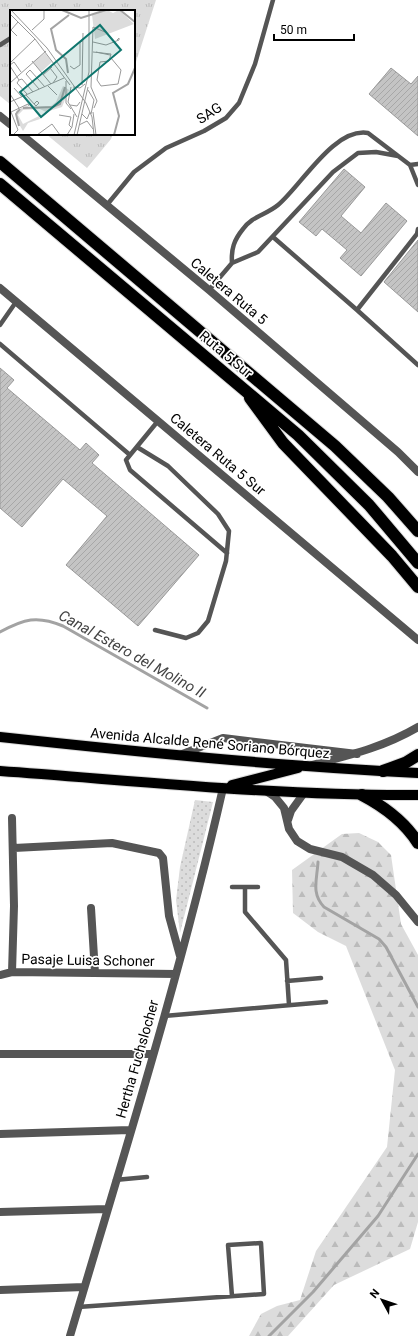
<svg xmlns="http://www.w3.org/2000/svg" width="418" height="1336" font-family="Roboto,sans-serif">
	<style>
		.grass { fill: url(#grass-dots) }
		.forest { fill: url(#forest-firs) }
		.park { fill: url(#park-tufts) }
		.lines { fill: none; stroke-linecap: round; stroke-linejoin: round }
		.stream { stroke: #a3a3a3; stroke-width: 3 }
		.building { fill: url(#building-hatch); stroke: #999 }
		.primary-casing { stroke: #dbdbdb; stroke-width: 12 }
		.motorway-casing { stroke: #dbdbdb; stroke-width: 14 }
		.service { stroke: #555; stroke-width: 4.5 }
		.minor { stroke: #555; stroke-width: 8 }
		.tertiary { stroke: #555; stroke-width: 8 }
		.primary { stroke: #000; stroke-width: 10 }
		.motorway { stroke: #000; stroke-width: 12 }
		.labels { text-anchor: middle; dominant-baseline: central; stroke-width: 3.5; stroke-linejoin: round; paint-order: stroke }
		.street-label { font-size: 14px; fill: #000; stroke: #fff }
		.water-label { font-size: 15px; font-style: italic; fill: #444; stroke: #fff }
		.inset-river { fill: none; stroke: #a3a3a3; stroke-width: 2 }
		.inset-road { fill: none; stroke: #999; stroke-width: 1 }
		.view { fill: #0f766e; fill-opacity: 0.15; stroke: #0f766e; stroke-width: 2 }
		.inset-edge { fill: none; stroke: #000; stroke-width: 2 }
	</style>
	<defs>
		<pattern id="grass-dots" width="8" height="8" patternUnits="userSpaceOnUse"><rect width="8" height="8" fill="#dcdcdc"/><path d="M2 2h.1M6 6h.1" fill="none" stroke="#bbb" stroke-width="1.8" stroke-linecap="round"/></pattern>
		<pattern id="forest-firs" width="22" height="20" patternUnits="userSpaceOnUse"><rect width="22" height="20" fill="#dcdcdc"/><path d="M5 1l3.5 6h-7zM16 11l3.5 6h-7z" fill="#bbb"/></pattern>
		<pattern id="park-tufts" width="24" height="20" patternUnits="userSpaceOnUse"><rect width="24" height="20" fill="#dcdcdc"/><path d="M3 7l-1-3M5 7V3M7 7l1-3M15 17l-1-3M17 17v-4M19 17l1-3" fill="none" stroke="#bbb"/></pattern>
		<pattern id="building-hatch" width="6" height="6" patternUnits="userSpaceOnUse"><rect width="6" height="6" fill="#c4c4c4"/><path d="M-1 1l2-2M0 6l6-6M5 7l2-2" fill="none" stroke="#a7a7a7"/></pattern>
	</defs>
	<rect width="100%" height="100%" fill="#fff"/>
	<path class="grass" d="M195 800 213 802 180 933 176 900 180 867Z"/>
	<path class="forest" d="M359 833 378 842 391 855 401 924 418 955V1222L410 1249 334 1285 288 1336H249L261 1314 277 1306 300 1300 316 1251 387 1147 395 1070 346 946 318 932 293 913 292 870 342 834Z"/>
	<path class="park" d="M0 0H156L134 68V11H11V105L0 96Z
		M46 134H113L111 139 87 168Z"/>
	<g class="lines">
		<path class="stream" d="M0 632C24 619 37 615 63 626L207 708
			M318 862C317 880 311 893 324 907L379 939 386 947 418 1007
			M269 1336 313 1292 378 1216 418 1154"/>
	</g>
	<path class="building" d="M391 68 411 84 418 76V136L369 94Z
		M344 169 365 187 341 216 361 233 386 203 407 221 361 276 340 258 347 250 322 229 316 236 299 222Z
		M418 240V312L384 282Z
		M0 368 14 380 7 388 80 450 86 443 99 455 92 463 199 555 138 626 66 565 107 516 63 479 22 527 0 508Z"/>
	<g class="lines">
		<defs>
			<path id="primary" d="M0 737C139 752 278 766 418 773
				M0 771C139 781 278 796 418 795
				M232 785 298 768"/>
			<path id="motorway" d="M0 162 335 446 388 497 418 531
				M0 184 298 435 369 505 418 563
				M250 398 283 443 392 556 418 587
				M383 771 405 763 418 755
				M362 795C385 807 404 821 418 843"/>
		</defs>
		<use href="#primary" class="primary-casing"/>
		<use href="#motorway" class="motorway-casing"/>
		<path class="service" d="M0 45 11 38
			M410 165 418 164
			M106 206 134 172 166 148 204 131 226 118 239 103 255 64 273 0
			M418 229 417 234 357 310 418 365
			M273 237 357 310
			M232 263C231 249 234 240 243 229 252 216 266 215 278 205 301 186 334 127 368 133L410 165 418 185
			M209 290 232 263 258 252 333 172 358 153 376 152 398 156
			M0 325 16 302
			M0 344 130 455
			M158 421 126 460 130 470 227 553
			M137 447 168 466 218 514 229 531 226 561 208 621 198 633 186 638 155 630
			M232 887H258
			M245 887V912L286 960 289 1005
			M287 981 321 978
			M164 1016 326 1002
			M115 1180 147 1177
			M78 1307 264 1294 261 1243 228 1245 232 1296"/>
		<path class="minor" d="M0 116 11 125
			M21 134 209 290 398 452 418 472
			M0 288 418 640
			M180 755 223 738 357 754
			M312 765C350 755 384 747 418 727
			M14 848 112 843 159 853 163 858 169 916 180 956
			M91 908 95 973
			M12 972 14 906 12 818
			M0 975 12 972 176 974
			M0 1054H152
			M0 1134 130 1130
			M0 1212 107 1209
			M0 1290 84 1287
			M70 1336C124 1154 181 973 223 788"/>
		<path class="tertiary" d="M266 791 275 797 284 808 289 829 297 841 310 849 342 857 373 875 396 895 418 922
			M288 820 291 811 304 793"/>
		<use href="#primary" class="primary"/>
		<use href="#motorway" class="motorway"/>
	</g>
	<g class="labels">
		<g class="street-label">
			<text transform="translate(209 113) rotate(-33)">SAG</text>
			<text transform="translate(229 291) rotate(40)">Caletera Ruta 5</text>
			<text transform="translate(226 354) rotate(40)">Ruta 5 Sur</text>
			<text transform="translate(218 454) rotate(40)">Caletera Ruta 5 Sur</text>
			<text transform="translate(210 743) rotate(5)">Avenida Alcalde René Soriano Bórquez</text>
			<text transform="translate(88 960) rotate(1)">Pasaje Luisa Schoner</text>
			<text transform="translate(137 1059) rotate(-74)">Hertha Fuchslocher</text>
		</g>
		<g class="water-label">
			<text transform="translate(132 654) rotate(29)">Canal Estero del Molino II</text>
		</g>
	</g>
	<g transform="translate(10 10)">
		<rect width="125" height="125" fill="#fff"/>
		<path d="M35 43 42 52 31 62 23 52Z" fill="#dcdcdc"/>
		<path d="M53 76 59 80 52 97 36 102 30 99 13 100 8 105 13 114 29 106 30 109 18 113 13 121 6 109V101L17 95 19 98H28L41 96 46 92Z" fill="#dcdcdc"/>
		<path d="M97 0 103 3 109 0 124 14 85 29 82 5Z" fill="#dcdcdc"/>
		<path class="inset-river" d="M52 0 71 8 96 0M110 0 125 12M58 63 56 49 46 40 41 19 59 5M13 98 43 97 50 94 55 77M9 116 6 104 10 99M104 125 109 106 103 83 118 74 125 58"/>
		<path class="inset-road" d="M1 0 37 38 76 93 82 107 84 125M0 4 25 29 60 75M22 20 34 9V0M7 26 1 20 8 12M83 32 96 35 109 30V28L107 30M83 42 101 44 99 51 90 52 87 70 91 76 108 74 111 60 101 48M86 42 100 45M70 46V32L73 31M22 51 41 74M0 53 25 29M0 55 4 52 11 62M0 56 9 70M60 56 64 59 70 55V46M40 58 47 67 43 73M18 62 20 60 35 77M18 62 16 64 29 79M33 65 42 57M9 70 12 69 23 82M9 70 7 73 17 84M56 71V93L61 99M0 73 36 41M72 75 73 23M38 76 47 85M61 77 58 92 67 107M63 77 70 78 75 74M4 78 12 87M78 80 84 90 81 104M0 84 9 98M16 85 26 96 29 93 27 91 24 94M0 92 54 68M60 95 67 96 70 92M84 98 87 91 81 77 83 17 95 22M1 102 8 120 3 125M1 102 18 94 19 96M83 102 86 125M72 104 77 109 80 102M49 105 61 107 59 115 62 118M69 115 77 111 83 119M27 125 42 114 50 125M57 125 62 117 64 104M64 125 79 62V0M67 125 78 77"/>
		<path class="view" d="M90 15 111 40 31 107 10 82Z"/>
		<rect width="125" height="125" class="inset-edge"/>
	</g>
	<g transform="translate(382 1300) rotate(310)" stroke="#ffffff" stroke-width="3" paint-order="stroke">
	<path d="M0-3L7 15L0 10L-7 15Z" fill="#000000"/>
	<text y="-6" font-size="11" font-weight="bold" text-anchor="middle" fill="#000000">N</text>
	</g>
	<path d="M274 34v6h80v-6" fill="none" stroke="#000000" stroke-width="2"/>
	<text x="280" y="34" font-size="12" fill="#000000" stroke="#ffffff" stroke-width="3" paint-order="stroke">50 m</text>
</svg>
